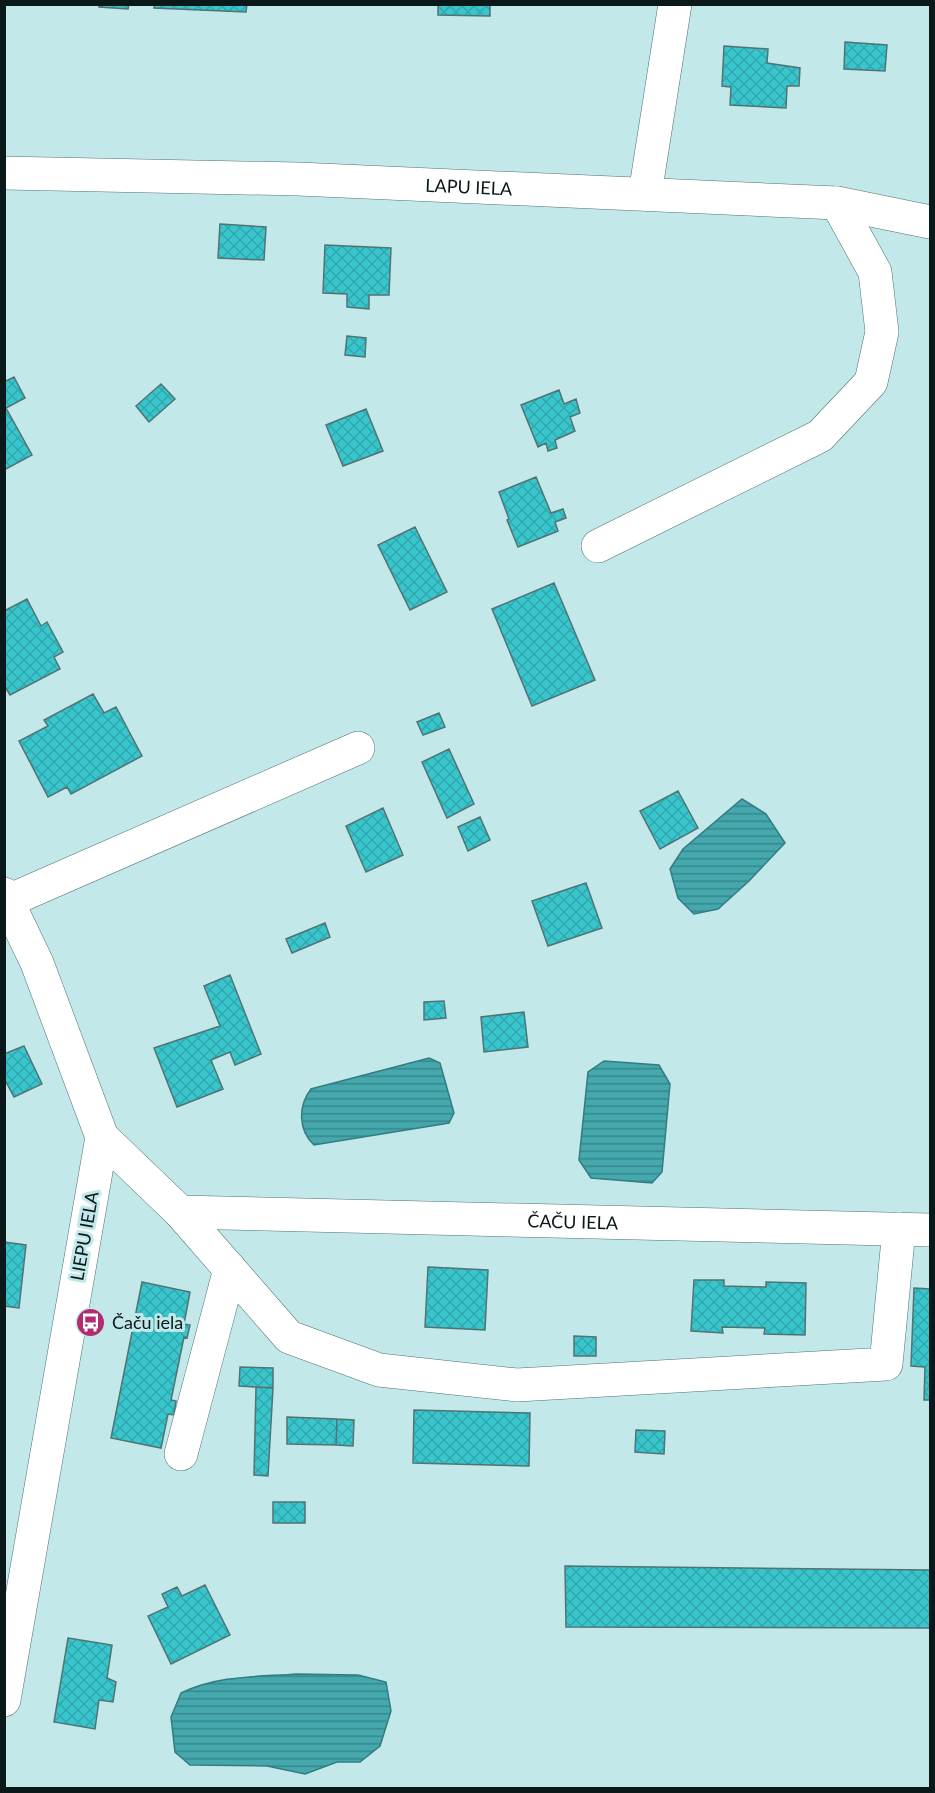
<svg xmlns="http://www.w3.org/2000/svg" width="935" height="1793" font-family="Lato,sans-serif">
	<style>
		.water { fill: url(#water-rules); stroke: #337d81; stroke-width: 1.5 }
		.building { fill: url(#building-cross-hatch); stroke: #517374; stroke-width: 1.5 }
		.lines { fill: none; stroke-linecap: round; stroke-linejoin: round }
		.minor-casing { stroke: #507273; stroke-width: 34 }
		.minor { stroke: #fff; stroke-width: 33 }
		.labels { text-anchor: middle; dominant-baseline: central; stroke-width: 6; stroke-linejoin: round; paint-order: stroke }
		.street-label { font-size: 18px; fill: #0a1819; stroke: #c3e8e9 }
		.poi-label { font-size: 18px; fill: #0a1819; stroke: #c3e8e9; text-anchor: start }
	</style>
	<defs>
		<pattern id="water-rules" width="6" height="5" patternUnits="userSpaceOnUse" patternTransform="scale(1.5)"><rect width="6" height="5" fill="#44a8ad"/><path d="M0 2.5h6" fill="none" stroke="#37888c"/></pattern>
		<pattern id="building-cross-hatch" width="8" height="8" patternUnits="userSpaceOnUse" patternTransform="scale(1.5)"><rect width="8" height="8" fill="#38c5cb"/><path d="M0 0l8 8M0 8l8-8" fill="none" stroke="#30a8ae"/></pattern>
	</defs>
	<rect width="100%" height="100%" fill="#c3e8e9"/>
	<path class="water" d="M742 799 766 814 785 843 749 881 718 909 694 914 678 898 670 869 683 849Z
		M429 1058 440 1063 454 1113 449 1123 314 1145C298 1130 298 1106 311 1089Z
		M604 1061 659 1065 670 1084 662 1172 652 1183 591 1178 579 1160 588 1072Z
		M297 1674 358 1675 386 1682 391 1711 380 1746 360 1762H337L305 1774 267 1766 190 1765 175 1752 171 1717 181 1693C219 1675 256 1677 297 1674Z"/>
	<path class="building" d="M99 4H129L128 9 99 7Z
		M155 4H247L246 12 154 8Z
		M438 4H490V16L438 15Z
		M845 42 887 45 885 71 844 69Z
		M724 46 768 49 767 63 800 68 799 86H787L786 108 730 105 731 87 722 86Z
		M220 224 266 227 264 260 218 258Z
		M325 245 391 248 389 295H369V309L347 307V294L323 293Z
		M347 336 366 338 365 357 345 355Z
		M14 377 25 398 6 408 32 455 4 470V382Z
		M161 384 175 399 149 422 136 406Z
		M559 390 564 404 576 399 580 413 570 417 575 431 555 440 557 448 548 451 546 443 538 447 521 405Z
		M366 409 383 451 343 466 326 425Z
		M536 477 551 513 563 509 566 518 555 522 558 531 518 547 507 520 509 519 499 492Z
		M415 527 447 592 410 610 378 545Z
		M554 583 595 680 532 706 492 609Z
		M27 599 41 626 47 622 63 652 54 657 60 669 10 695 4 685V611Z
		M93 694 104 713 116 707 142 756 71 794 67 787 48 797 19 741 48 726 44 720Z
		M439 713 445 727 423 735 417 722Z
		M449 749 474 804 447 818 422 762Z
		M678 791 698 828 660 849 640 811Z
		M383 808 403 855 366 872 346 826Z
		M480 817 490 840 468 851 458 827Z
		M586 883 602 928 548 946 532 901Z
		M325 923 330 937 292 953 286 939Z
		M230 975 261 1054 235 1065 230 1052 211 1060 223 1089 177 1107 154 1048 220 1026 204 986Z
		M444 1001 446 1018 424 1020V1002Z
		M524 1012 528 1047 484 1052 481 1017Z
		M24 1046 42 1084 14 1097 4 1078V1054Z
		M4 1242 26 1245 19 1308 4 1306Z
		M428 1267 488 1270 485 1330 425 1327Z
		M694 1280H724V1286L766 1287V1282L806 1283 805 1335 764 1334 765 1328 722 1327 723 1333 691 1331Z
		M142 1282 190 1292 184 1324 190 1325 187 1338 184 1337 171 1400 176 1401 174 1415 168 1414 161 1448 111 1438Z
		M914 1288 930 1289V1400H924L925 1367 911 1366Z
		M574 1336 596 1337V1356H574Z
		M240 1367 273 1368V1388L239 1386Z
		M256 1387 273 1388 268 1476 254 1475Z
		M414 1410 530 1413 529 1466 413 1463Z
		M287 1417 337 1419 336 1445 287 1444Z
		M337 1419 354 1420 353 1446 336 1445Z
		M636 1430 665 1431 664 1454 635 1452Z
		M273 1502H305V1523H273Z
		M565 1566 930 1570V1628L566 1627Z
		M205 1585 230 1635 171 1664 148 1616 168 1607 162 1594 177 1587 182 1596Z
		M68 1638 112 1645 107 1678 116 1682 113 1702 99 1700 95 1729 54 1722Z"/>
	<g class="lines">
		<defs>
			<g id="minor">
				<path id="s1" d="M4 173 298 179 837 203 930 222"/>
				<path d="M645 194 675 4"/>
				<path d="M598 546 820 436 871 382 882 332 875 272 837 203"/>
				<path d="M4 894 37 963 102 1137 4 1700"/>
				<path d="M8 901 358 748"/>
				<path id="s2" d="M102 1137 180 1212 930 1230"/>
				<path d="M180 1212 289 1337 379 1370 517 1385 886 1364 899 1229"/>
				<path d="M181 1454 230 1269"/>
			</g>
		</defs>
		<use href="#minor" class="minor-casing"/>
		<use href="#minor" class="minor"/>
	</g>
	<defs>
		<symbol id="bus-disc" viewBox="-11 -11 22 22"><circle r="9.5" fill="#b22c71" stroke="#c3e8e9"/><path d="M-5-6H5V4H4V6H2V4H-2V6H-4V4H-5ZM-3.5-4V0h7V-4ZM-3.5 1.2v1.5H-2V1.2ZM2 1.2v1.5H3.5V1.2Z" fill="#fff"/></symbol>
	</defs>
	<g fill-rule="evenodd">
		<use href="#bus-disc" x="74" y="1306" width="33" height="33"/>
	</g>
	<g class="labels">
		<g class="street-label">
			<text stroke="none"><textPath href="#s1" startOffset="465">LAPU IELA</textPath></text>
			<text stroke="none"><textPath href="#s2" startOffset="501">ČAČU IELA</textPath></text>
			<text transform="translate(84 1236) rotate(-80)">LIEPU IELA</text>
		</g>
		<g class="poi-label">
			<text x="112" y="1322">Čaču iela</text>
		</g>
	</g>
	<rect width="935" height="1793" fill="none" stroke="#0a1819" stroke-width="12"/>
</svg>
